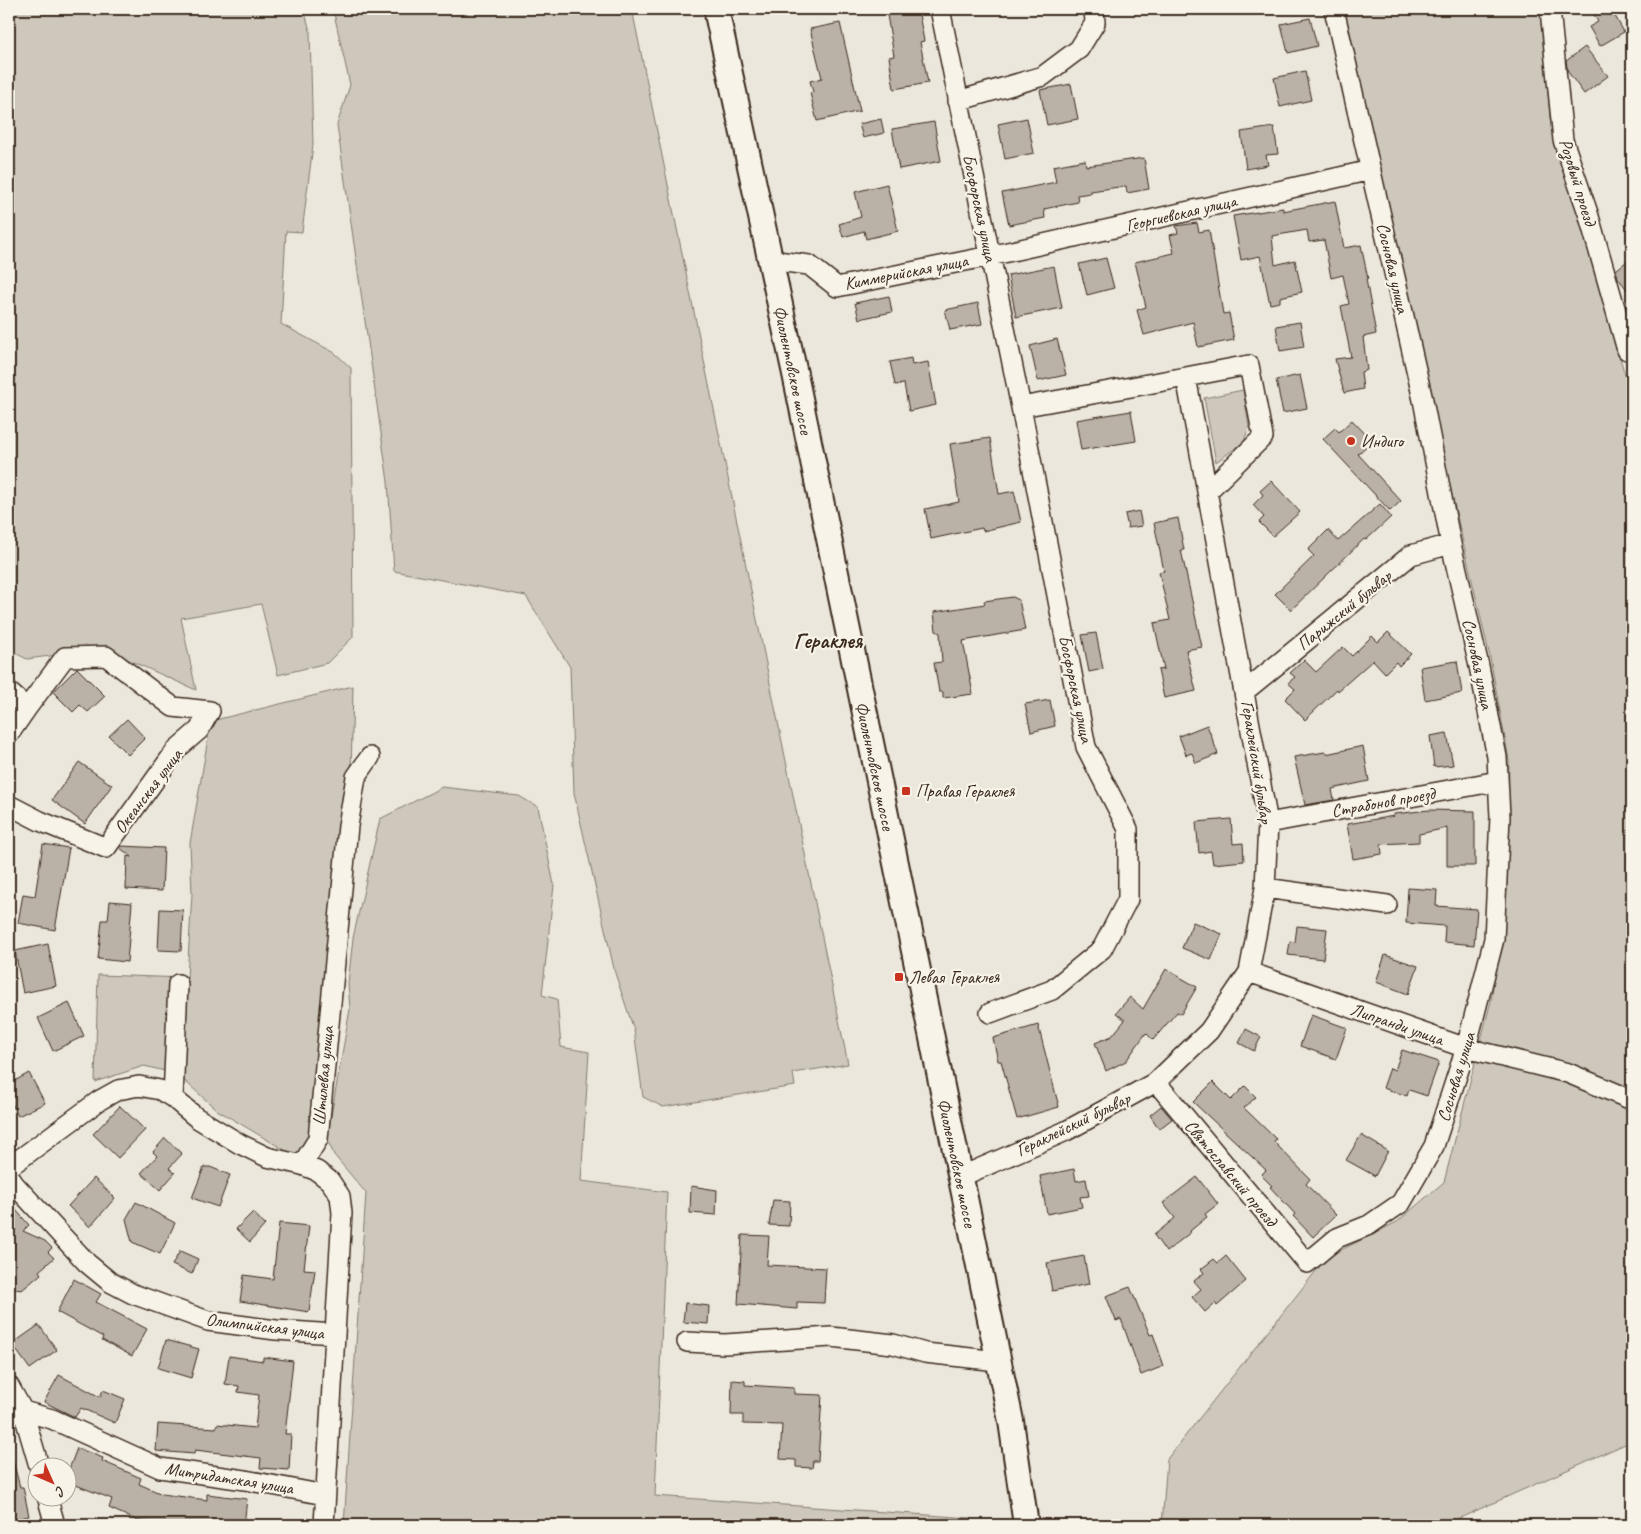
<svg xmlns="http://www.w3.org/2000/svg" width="1641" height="1534" font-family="Caveat,sans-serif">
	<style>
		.green { fill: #cec8bc; stroke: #84796d }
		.building { fill: #bab2a7; stroke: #3b2a1e }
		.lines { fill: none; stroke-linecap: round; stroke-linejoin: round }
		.minor-casing { stroke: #3b2a1e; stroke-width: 22 }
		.major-casing { stroke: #3b2a1e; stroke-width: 28 }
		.minor { stroke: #f7f3e8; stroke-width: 19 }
		.major { stroke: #f7f3e8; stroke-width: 24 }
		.poi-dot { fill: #c8321e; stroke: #f7f3e8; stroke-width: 2 }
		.labels { text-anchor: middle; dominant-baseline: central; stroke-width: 4.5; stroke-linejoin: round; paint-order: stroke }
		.street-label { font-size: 18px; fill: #3b2a1e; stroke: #f7f3e8 }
		.poi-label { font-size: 18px; fill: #3b2a1e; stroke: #f7f3e8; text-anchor: start }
		.district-label { font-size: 22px; font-weight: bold; fill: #3b2a1e; stroke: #f7f3e8 }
	</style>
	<rect width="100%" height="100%" fill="#ece7dc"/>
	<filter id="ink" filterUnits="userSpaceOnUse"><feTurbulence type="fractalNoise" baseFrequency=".02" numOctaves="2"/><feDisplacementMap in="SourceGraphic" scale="10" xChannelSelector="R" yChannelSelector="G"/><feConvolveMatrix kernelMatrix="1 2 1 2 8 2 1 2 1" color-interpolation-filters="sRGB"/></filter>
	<g filter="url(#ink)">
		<path class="green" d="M9 9H304L310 31 313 145 302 232 286 231 281 324 335 353 351 368 353 637 327 663 278 675 261 604 181 618 196 690 104 649 27 659 9 650Z
			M333 9H632L848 1064 793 1073 795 1086 663 1107 643 1097 634 1030 615 973 574 793 570 667 526 596 394 571 388 482 337 125 350 85Z
			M1338 9H1541L1550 118 1632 399V1441L1444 1525H1162L1167 1459 1327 1257 1397 1222 1444 1182 1491 1001 1507 890 1509 760 1490 657Z
			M1243 390 1249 426 1244 442 1216 462 1204 398Z
			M353 686 351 776 320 1136 293 1155 217 1110 177 1074 144 1066 95 1082 98 975 187 978 192 894 190 843 211 721Z
			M442 787 519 796 538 807 554 885 542 995 557 999 561 1047 589 1052 581 1181 667 1192 655 1496 971 1518 972 1525H344L366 1193 334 1155 327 1139 350 1009 348 983 353 938 380 819Z"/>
		<path class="building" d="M918 9 924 41 920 42 928 83 894 89 889 57 894 56 887 15Z
			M1591 9H1611L1624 32 1600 46 1589 27 1598 22Z
			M1310 18 1317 46 1288 53 1281 24Z
			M840 23 860 111 817 121 810 93 813 92 810 81 822 78 810 29Z
			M1585 47 1608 76 1584 94 1568 72 1566 61Z
			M1305 71 1311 100 1280 107 1274 78Z
			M1071 84 1078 119 1047 125 1040 90Z
			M1027 118 1034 153 1005 159 998 124Z
			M881 119 884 133 863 138 859 124Z
			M934 122 941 161 899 169 892 129Z
			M1274 127 1278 154 1266 155 1268 165 1246 169 1241 132Z
			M1144 158 1149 189 1127 193 1126 186 1091 191V193L1077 195 1078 202 1044 209 1045 218 1009 225 1002 193 1056 182 1053 166 1085 160 1086 166Z
			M887 184 898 231 866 239 864 231 843 237 839 224 861 217 855 192Z
			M1335 201 1344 248 1361 245 1368 279H1366L1376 334 1363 337 1367 370 1361 372 1363 389 1344 393 1335 359 1351 357 1341 306 1349 304 1343 275 1331 278 1324 240 1309 242 1307 230 1272 236 1275 265 1295 260 1302 292 1280 297V302L1270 304 1260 256 1241 260 1233 216 1283 208V211Z
			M1197 223 1199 232 1209 230 1223 314 1229 313 1234 340 1198 347 1193 322 1144 335 1137 310 1146 307 1135 262 1174 253 1170 235 1178 233 1176 226Z
			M1632 257V296L1618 278 1616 270Z
			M1106 258 1114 288 1087 295 1079 264Z
			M1054 266 1062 308 1016 317 1008 275Z
			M889 296 892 312 859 319 855 303Z
			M978 303 982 324 950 330 945 310Z
			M1300 322 1304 347 1280 351 1276 326Z
			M1057 339 1066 375 1038 381 1030 346Z
			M911 358 912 365 928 362 936 405 909 411 904 384 895 385 890 362Z
			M1300 375 1307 408 1283 413 1276 380Z
			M1131 411 1136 441 1081 450 1076 420Z
			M1352 420 1372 441 1358 454 1401 501 1390 511 1323 439 1335 428 1339 432Z
			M990 438 999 494 1014 491 1021 522 983 531 982 528 931 539 925 509 959 502 950 444Z
			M1271 481 1300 512 1273 536 1259 522 1264 517 1253 505 1263 495 1260 491Z
			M1380 504 1391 517 1366 540 1364 539 1291 610 1275 594 1314 556 1308 550 1328 530 1338 541Z
			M1139 511 1142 526 1128 528 1125 514Z
			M1178 518 1184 550H1181L1202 647 1186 650 1196 691 1164 698 1158 670 1164 669 1154 623 1170 620 1159 572 1164 571 1154 523Z
			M1013 597 1019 600 1025 630 963 641 973 694 943 698V692H939L934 663 942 662 940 633 936 631 934 612 985 604 984 601Z
			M1388 632 1411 654 1399 666 1396 662 1385 673 1373 660 1338 691 1337 689 1305 720 1285 699 1295 689 1288 683 1295 677 1290 673 1304 660 1316 672 1343 647 1352 656 1372 636 1378 642Z
			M1096 633 1103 669 1089 672 1082 635Z
			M1457 661 1462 693 1425 700 1420 667Z
			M77 668 105 696 88 712 80 705 73 712 53 692Z
			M1050 700 1055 726 1031 732 1025 704Z
			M127 719 145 738 128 755 109 736Z
			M1207 725 1218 754 1196 763 1192 753 1186 755 1179 736Z
			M1447 733 1453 765 1434 767 1430 736Z
			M1363 746 1369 781 1332 789 1334 800 1305 805 1294 757 1325 752 1326 754Z
			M79 762 112 785 85 824 52 800Z
			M1429 810 1475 811V866H1447V828L1419 834V842L1381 844 1382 854 1353 859 1347 824 1394 816V814Z
			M1231 819 1233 844 1243 843 1244 861 1213 864 1211 851 1199 853 1196 822Z
			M43 844 69 848 55 930 18 923 23 894 35 896Z
			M121 846 164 848 162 891 126 889 127 856 132 857 120 848Z
			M1408 888 1437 890 1436 906 1477 909 1474 945 1444 942 1445 926 1406 923Z
			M110 901 132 903 127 962 98 959 102 920H108Z
			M160 909 183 910 181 951 158 950Z
			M1193 922 1222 934 1211 960 1182 948Z
			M1297 926 1327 929 1323 959 1288 955 1290 941 1295 942Z
			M48 944 56 986 23 993 15 951Z
			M1385 955 1418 966 1408 994 1376 982Z
			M1166 969 1197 987 1181 1014 1177 1012 1153 1040 1146 1033 1126 1061 1106 1071 1095 1043 1112 1036 1125 1020 1116 1013 1130 997 1143 1009Z
			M69 1003 84 1036 53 1051 38 1018Z
			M1311 1015 1347 1028 1336 1059 1300 1046Z
			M1038 1025 1059 1107 1017 1119 1001 1061H998L993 1038Z
			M1246 1029 1261 1037 1254 1051 1239 1043Z
			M1402 1050 1439 1062 1427 1096 1409 1090 1407 1096 1383 1088 1390 1068 1395 1070Z
			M29 1073 45 1103 18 1116 9 1098V1084Z
			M1213 1082 1231 1100 1245 1086 1256 1097 1244 1108 1276 1139 1274 1142 1310 1179 1306 1184 1336 1215 1313 1237 1293 1216 1295 1214 1270 1187 1272 1186 1261 1175 1266 1170 1193 1102Z
			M120 1106 145 1130 118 1158 93 1134Z
			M1161 1106 1172 1119 1159 1129 1150 1115Z
			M1361 1135 1388 1151 1375 1176 1346 1160Z
			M165 1138 182 1154 169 1168 175 1173 160 1190 141 1173 157 1156 153 1152Z
			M204 1167H210L230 1175 218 1207 192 1198Z
			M1074 1169 1076 1181 1086 1179 1089 1196 1080 1197 1082 1207 1047 1214 1040 1176Z
			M1197 1177 1218 1204 1205 1214 1207 1217 1190 1231 1191 1232 1166 1252 1154 1235 1175 1218 1163 1203Z
			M94 1178 115 1198 90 1227 68 1206Z
			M691 1186 717 1190 716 1215 690 1213Z
			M773 1200 790 1201 789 1226 769 1225Z
			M9 1202 29 1225 23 1231 45 1241 52 1248 48 1252 54 1258 39 1271 41 1274 22 1290 15 1289 9 1282Z
			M136 1202 175 1223 160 1254 132 1242 126 1219Z
			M253 1212 265 1225 250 1242 236 1229Z
			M279 1223 309 1226 304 1269 315 1270 309 1312 240 1301 244 1275 273 1279Z
			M742 1235 769 1236 767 1265 826 1268 824 1303 797 1302V1309L738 1304Z
			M180 1251 198 1259 192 1274 172 1265Z
			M1084 1256 1089 1284 1052 1291 1047 1263Z
			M1226 1256 1246 1281 1217 1306 1215 1303 1205 1312 1192 1297 1201 1289 1194 1281 1204 1273 1201 1269 1214 1259 1218 1263Z
			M74 1279 101 1294 96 1302 147 1329 132 1356 102 1340 103 1337 57 1312Z
			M1130 1287 1150 1335 1153 1334 1164 1366 1141 1375 1121 1319 1116 1321 1106 1296Z
			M685 1303 709 1306 708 1324 683 1322Z
			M39 1325 57 1350 30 1369 12 1344Z
			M166 1340 199 1349 191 1378 158 1368Z
			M229 1356 263 1361V1357L293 1361 285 1434H291L289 1470 260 1468 261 1458 195 1450 194 1454 156 1451 158 1424 216 1428 217 1424 255 1428 259 1395 238 1392 239 1386 225 1384Z
			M59 1375 100 1397 103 1390 125 1399 115 1423 81 1408 75 1417 44 1402Z
			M732 1380 745 1381V1385L794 1388V1394L822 1395 818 1461H813L812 1468 796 1467V1460L780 1459 782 1425 743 1424V1415H731Z
			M77 1448 103 1458 102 1461 141 1478 139 1484 162 1494 207 1500V1494L247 1499 244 1525H171L138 1521 109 1508 112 1499 68 1482V1472Z
			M9 1461H13L20 1487H23L29 1516 9 1521Z"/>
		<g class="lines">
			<defs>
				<path id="minor" d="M940 9 1021 407 1186 377
					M1550 9 1563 140 1588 213 1627 350 1632 347
					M958 101 1043 76 1079 49 1095 23 1094 9
					M769 260 809 265 837 287 990 256 1371 170
					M1245 691 1411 555 1451 544
					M9 692 27 708 65 657 106 656 173 707 210 711 199 730 177 749 106 848 40 821 9 805
					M9 734 27 708
					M1268 823 1498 781
					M1265 888 1387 905
					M1249 972 1466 1048 1568 1073 1632 1100
					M990 1013 1052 990 1102 949 1128 899V829L1086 747 1021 407
					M1156 1082 1307 1263 1337 1238 1369 1225 1401 1203 1434 1146 1466 1048 1494 939 1500 817 1497 757 1479 666 1451 544 1423 400 1334 9
					M173 1098 178 984
					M302 1165 318 1139 348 826 356 777 370 757
					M9 1167 100 1100 118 1090 139 1086 160 1090 173 1098 197 1118 240 1144 267 1157 302 1165 317 1171 330 1181 340 1196 342 1213 324 1525
					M9 1176 14 1184 87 1263 110 1282 133 1294 208 1321 276 1330 334 1334
					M960 1177 1066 1131 1156 1082 1209 1031 1249 972 1265 888 1268 823 1186 377 1249 365 1263 437 1208 491
					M687 1342 725 1344 831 1337 893 1344 925 1353 998 1361
					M9 1386 23 1411 39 1466
					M23 1411 52 1419 160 1468 245 1480 325 1495
					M47 1496 55 1525"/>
				<path id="major" d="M716 9 795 374 1011 1421 1026 1525"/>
			</defs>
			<use href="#minor" class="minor-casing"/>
			<use href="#major" class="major-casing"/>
			<use href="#minor" class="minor"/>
			<use href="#major" class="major"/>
		</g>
	</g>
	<g class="poi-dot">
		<circle cx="1351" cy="441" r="5"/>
		<rect x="901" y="786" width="10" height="10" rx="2.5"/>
		<rect x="894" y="972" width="10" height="10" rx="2.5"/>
	</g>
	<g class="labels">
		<g class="street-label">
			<text transform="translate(1578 182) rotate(73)">Розовый проезд</text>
			<text transform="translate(980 208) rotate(78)">Босфорская улица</text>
			<text transform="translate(1181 213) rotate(-13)">Георгиевская улица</text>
			<text transform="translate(1393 268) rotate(77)">Сосновая улица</text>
			<text transform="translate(906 272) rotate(-11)">Киммерийская улица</text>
			<text transform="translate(793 370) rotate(78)">Фиолентовское шоссе</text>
			<text transform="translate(1344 610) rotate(-39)">Парижский бульвар</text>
			<text transform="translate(1478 664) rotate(78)">Сосновая улица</text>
			<text transform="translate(1076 689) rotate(78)">Босфорская улица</text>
			<text transform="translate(1257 762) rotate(81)">Гераклейский бульвар</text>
			<text transform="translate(875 766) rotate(78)">Фиолентовское шоссе</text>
			<text transform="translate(148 791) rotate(-53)">Океанская улица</text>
			<text transform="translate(1383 802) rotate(-10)">Страбонов проезд</text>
			<text transform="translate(1397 1024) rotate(19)">Липранди улица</text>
			<text transform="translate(323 1076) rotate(-85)">Штилевая улица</text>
			<text transform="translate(1456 1077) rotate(-73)">Сосновая улица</text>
			<text transform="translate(1073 1124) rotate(-26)">Гераклейский бульвар</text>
			<text transform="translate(957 1163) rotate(78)">Фиолентовское шоссе</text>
			<text transform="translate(1231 1173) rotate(50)">Святославский проезд</text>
			<text transform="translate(265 1326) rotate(7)">Олимпийская улица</text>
			<text transform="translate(229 1478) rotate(9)">Митридатская улица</text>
		</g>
		<g class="poi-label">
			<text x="1361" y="441">Индиго</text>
			<text x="916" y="791">Правая Гераклея</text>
			<text x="909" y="977">Левая Гераклея</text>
		</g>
		<g class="district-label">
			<text x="828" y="641">Гераклея</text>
		</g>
	</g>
	<rect width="1641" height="1534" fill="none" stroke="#f7f3e8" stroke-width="30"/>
	<rect x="15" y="15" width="1611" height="1504" fill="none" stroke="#3b2a1e" stroke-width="2" filter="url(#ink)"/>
	<g transform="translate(52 1482) rotate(135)"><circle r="24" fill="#f7f3e8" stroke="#aca397"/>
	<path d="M0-4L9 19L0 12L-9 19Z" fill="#c8321e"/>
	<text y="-8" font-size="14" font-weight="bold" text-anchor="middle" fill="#3b2a1e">С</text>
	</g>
</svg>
